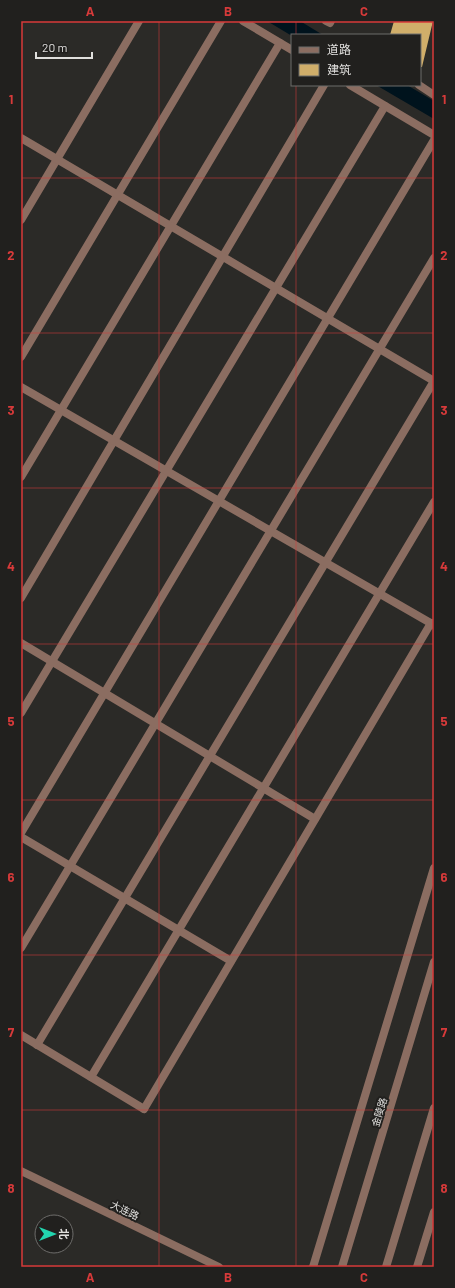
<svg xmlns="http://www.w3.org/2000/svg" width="455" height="1288" font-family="Barlow,'Noto Sans SC',sans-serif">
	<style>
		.water { fill: #00131d }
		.building { fill: #d0ae6a }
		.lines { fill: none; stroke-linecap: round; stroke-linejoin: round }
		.service { stroke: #8b6d61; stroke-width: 8 }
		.minor { stroke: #8b6d61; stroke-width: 8 }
		.tertiary { stroke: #8b6d61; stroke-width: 8 }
		.grid { fill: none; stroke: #d73a3a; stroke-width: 1; stroke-opacity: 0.55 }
		.labels { text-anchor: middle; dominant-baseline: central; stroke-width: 4; stroke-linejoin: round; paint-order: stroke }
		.street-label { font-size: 10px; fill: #e0dfdd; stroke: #21201e }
		.neatline { fill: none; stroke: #d73a3a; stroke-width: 1.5 }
		.grid-label { font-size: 13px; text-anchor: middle; font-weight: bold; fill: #d73a3a }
	</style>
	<rect width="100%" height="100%" fill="#2b2a27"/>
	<path class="water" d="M267 21H300L323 35 292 36Z
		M376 85H407L434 101V119Z"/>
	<path class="building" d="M394 21H433L422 67H420V35H390Z"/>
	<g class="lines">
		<path class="service" d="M21 220 139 21
			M21 357 221 21
			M21 477 280 43
			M21 598 324 85
			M21 713 385 106
			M21 833 434 140
			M21 948 434 258
			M37 1045 434 381
			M91 1077 434 502
			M144 1109 431 623"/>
		<path class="minor" d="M243 21 292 50
			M326 21 330 23 331 21
			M350 85 434 135
			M419 85 434 95
			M21 138 434 381
			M21 387 434 625
			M21 643 315 819
			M21 837 231 961
			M21 1035 144 1109"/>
		<path class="tertiary" d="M21 1171 219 1267
			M313 1267 434 868
			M342 1267 434 962
			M386 1267 434 1108
			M417 1267 434 1212"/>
	</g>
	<path class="grid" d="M159 21V1267M296 21V35M296 85V1267M21 178H434M21 333H434M21 488H434M21 644H434M21 800H434M21 955H434M21 1110H434"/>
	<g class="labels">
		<g class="street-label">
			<text transform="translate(379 1112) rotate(-73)">金陵路</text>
			<text transform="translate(125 1210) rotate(26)">大连路</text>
		</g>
	</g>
	<rect width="455" height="1288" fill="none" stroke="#21201e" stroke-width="44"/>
	<rect x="291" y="34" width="130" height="52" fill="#21201e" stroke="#6d6c6a"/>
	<rect x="299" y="47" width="20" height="6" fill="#8b6d61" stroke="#6d6c6a"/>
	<text x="327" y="54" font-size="12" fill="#e0dfdd">道路</text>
	<rect x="299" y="64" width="20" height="12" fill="#d0ae6a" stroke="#6d6c6a"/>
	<text x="327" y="74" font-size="12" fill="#e0dfdd">建筑</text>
	<g transform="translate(54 1234) rotate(90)"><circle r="19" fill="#21201e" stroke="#6d6c6a"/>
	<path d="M0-3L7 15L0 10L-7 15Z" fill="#22d5af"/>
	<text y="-6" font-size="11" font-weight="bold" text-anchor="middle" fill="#e0dfdd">北</text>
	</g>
	<path d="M36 52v6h56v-6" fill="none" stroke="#e0dfdd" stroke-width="2"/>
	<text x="42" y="52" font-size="12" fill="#e0dfdd" stroke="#21201e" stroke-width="3" paint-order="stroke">20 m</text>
	<rect x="22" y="22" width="411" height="1244" class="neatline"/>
	<g class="grid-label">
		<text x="90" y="16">A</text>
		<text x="228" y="16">B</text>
		<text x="364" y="16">C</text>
		<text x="11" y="104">1</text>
		<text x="444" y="104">1</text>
		<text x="11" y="260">2</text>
		<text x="444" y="260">2</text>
		<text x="11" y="415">3</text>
		<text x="444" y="415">3</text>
		<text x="11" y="571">4</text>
		<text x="444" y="571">4</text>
		<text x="11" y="726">5</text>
		<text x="444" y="726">5</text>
		<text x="11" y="882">6</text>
		<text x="444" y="882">6</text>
		<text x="11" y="1037">7</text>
		<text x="444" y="1037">7</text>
		<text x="11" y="1193">8</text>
		<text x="444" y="1193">8</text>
		<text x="90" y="1282">A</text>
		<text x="228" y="1282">B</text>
		<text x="364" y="1282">C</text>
	</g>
</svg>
